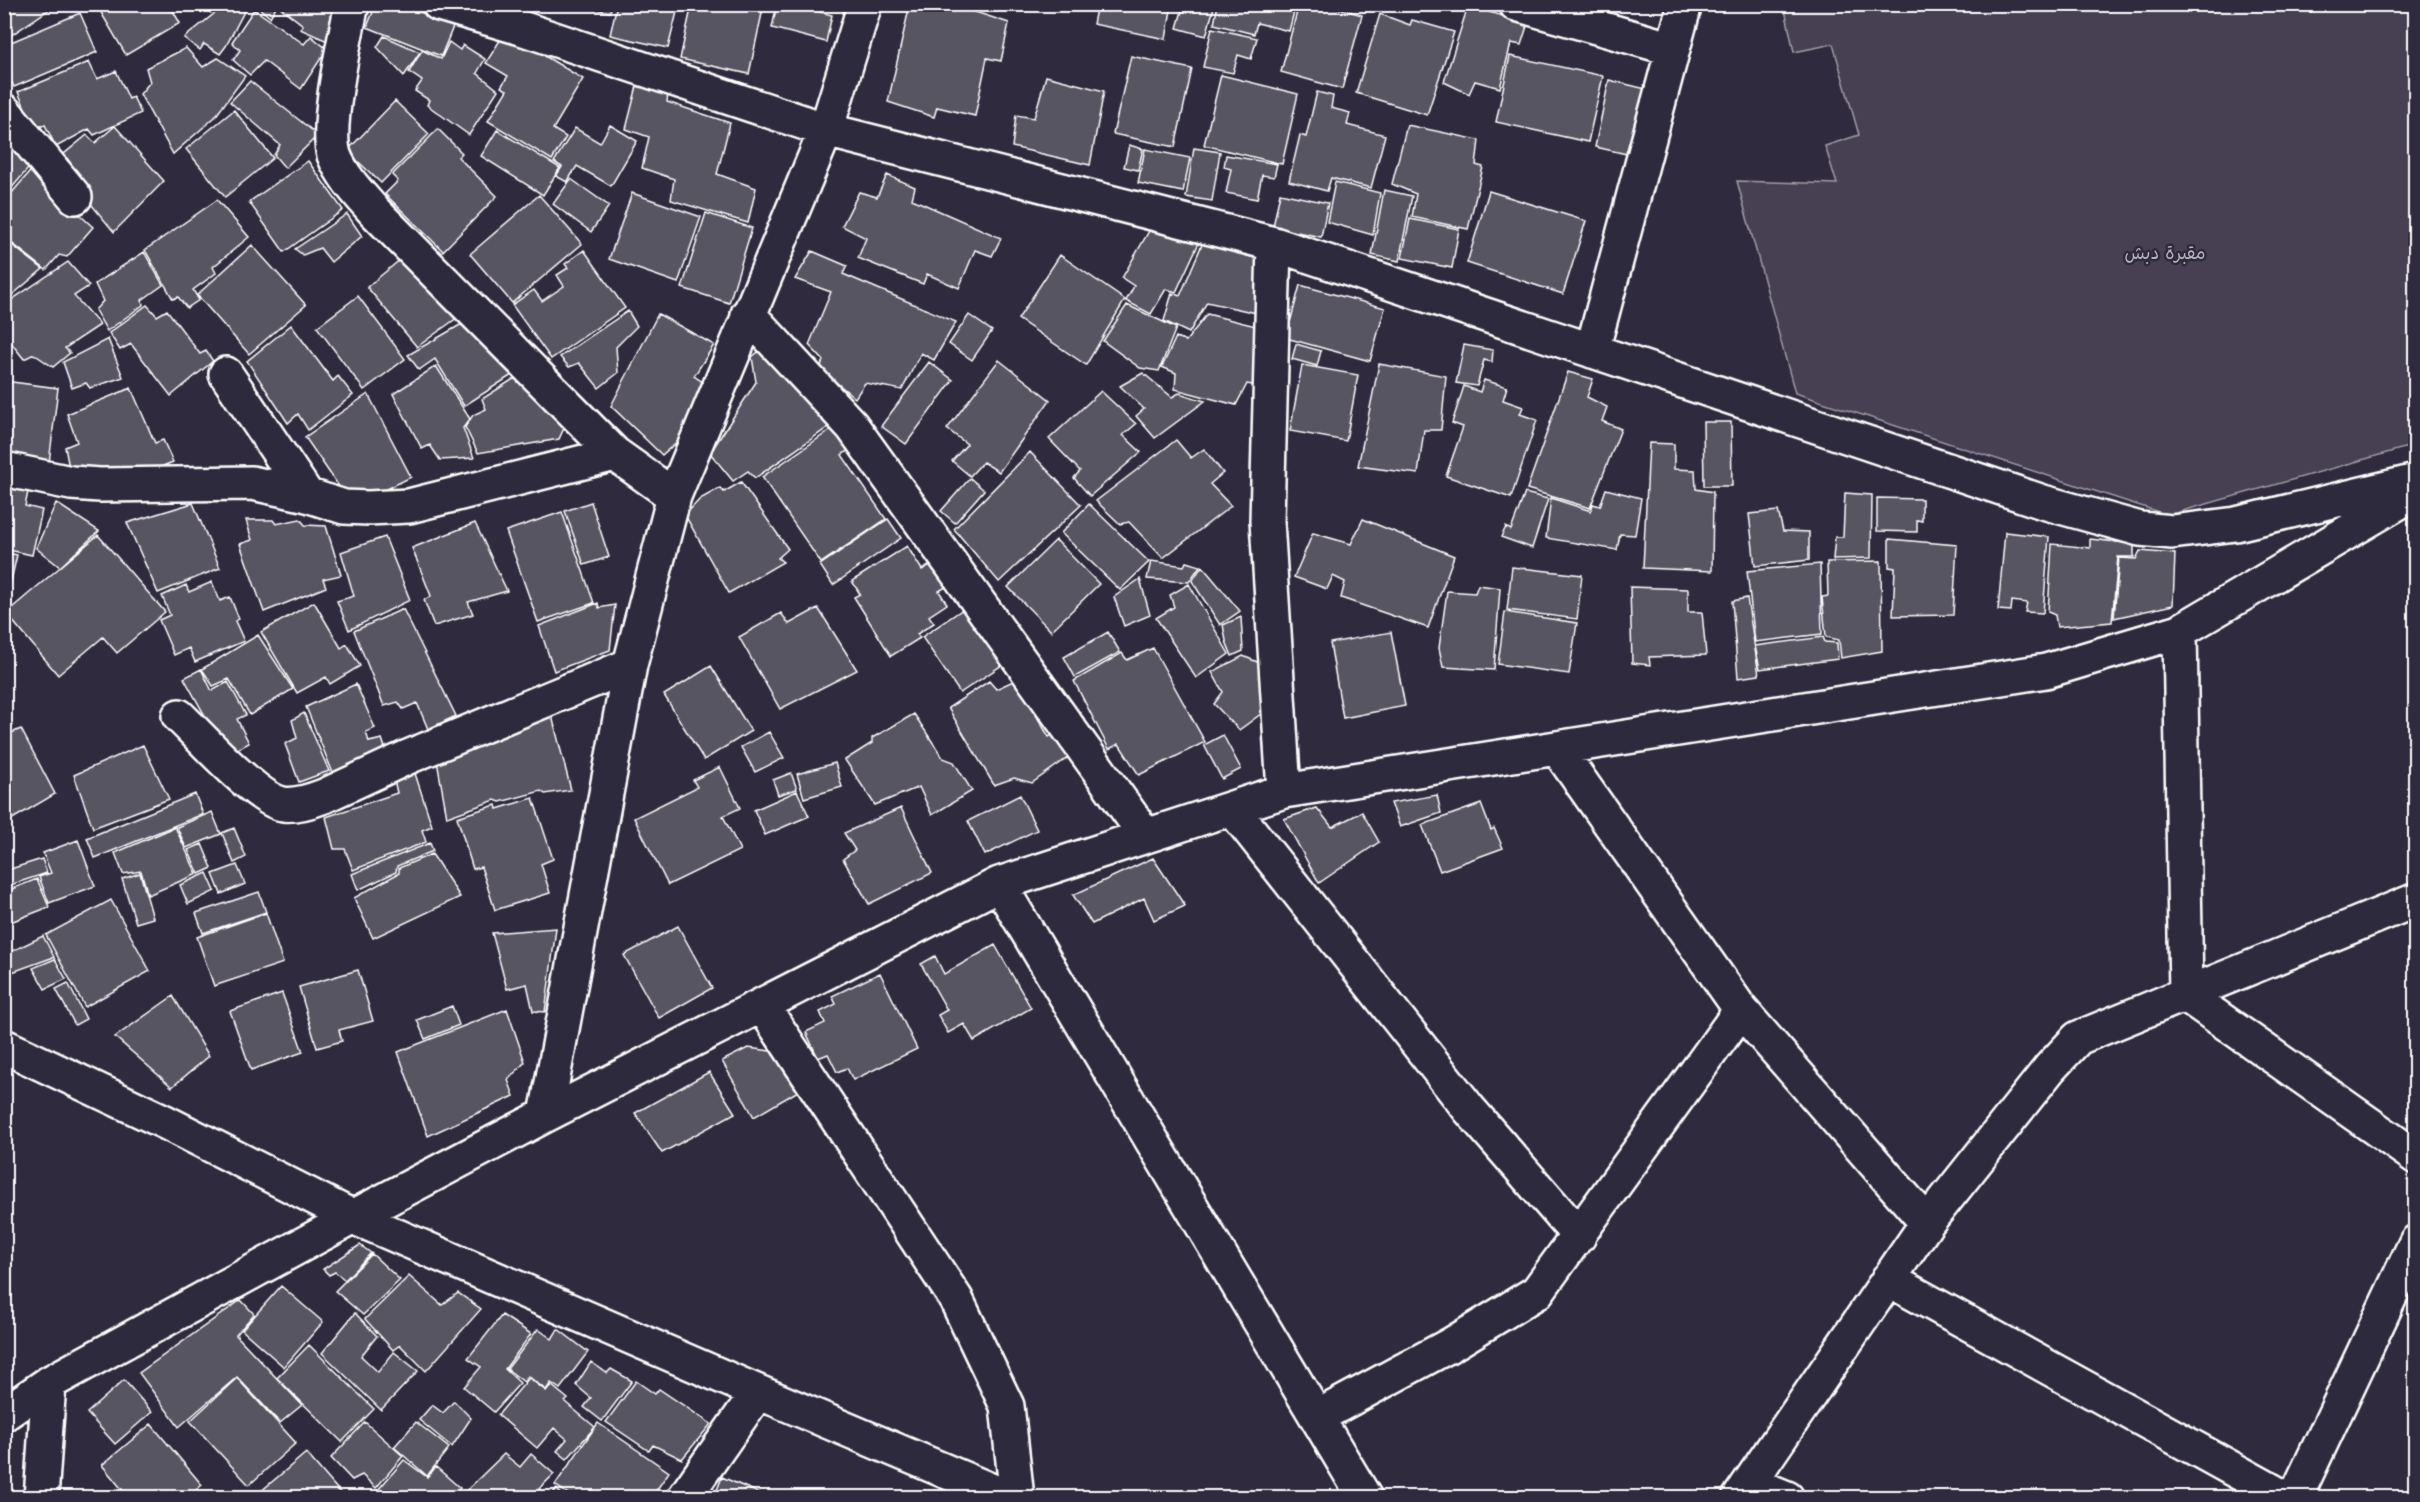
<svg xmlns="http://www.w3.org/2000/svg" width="2420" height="1502" font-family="'Comic Neue','Playpen Sans Arabic',sans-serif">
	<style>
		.green { fill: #464152; stroke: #a2a0a8; stroke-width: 1.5 }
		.building { fill: #595564; stroke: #fff; stroke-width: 1.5 }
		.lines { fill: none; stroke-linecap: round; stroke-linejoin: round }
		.minor-casing { stroke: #fff; stroke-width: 38 }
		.minor { stroke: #2f2a3d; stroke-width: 33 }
		.labels { text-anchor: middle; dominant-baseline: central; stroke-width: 5; stroke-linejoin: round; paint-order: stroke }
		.park-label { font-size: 18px; fill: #b5b3ba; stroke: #2f2a3d }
	</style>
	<rect width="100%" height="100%" fill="#2f2a3d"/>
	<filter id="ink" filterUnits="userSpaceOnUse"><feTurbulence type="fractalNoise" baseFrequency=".0167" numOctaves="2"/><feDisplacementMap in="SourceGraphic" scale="12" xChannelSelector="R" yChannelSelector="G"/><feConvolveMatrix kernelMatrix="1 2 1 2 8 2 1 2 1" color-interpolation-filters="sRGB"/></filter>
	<g filter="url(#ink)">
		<path class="green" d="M1784 5H2415V445L2168 515 1795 393 1737 181 1837 184 1825 146 1859 135 1833 44 1794 52Z"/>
		<path class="building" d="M4 4H57L4 40Z
			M96 4H169L180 23 126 55Z
			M197 4H215L211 13Z
			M219 4H248L226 46 220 54 204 44 200 50 184 38 215 13Z
			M254 4H340L332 43 300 29 303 25 277 5 270 17Z
			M376 4H390L455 22 441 56 367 27Z
			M565 4H612L610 12Z
			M617 4H679L668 48 610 35Z
			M692 4H764L749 74 680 59Z
			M777 4H789L832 15 826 42 772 28Z
			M910 4H951L1009 23 1001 61 987 58 975 116 937 107 934 117 888 102Z
			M1097 4H1172L1166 39 1093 24Z
			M1184 4H1215L1206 36 1177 28Z
			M1218 4H1296L1289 31 1257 23 1254 34 1214 24Z
			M1299 4H1324L1362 15 1342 89 1281 72Z
			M1468 6 1528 23 1521 45 1511 43 1500 88 1475 81 1469 94 1444 82Z
			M254 9 304 44 311 36 327 49 301 89 264 61 250 75 233 60 240 50 232 42Z
			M80 13 97 52 14 87 4 65V45Z
			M1380 14 1410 25 1412 20 1454 32 1427 115 1356 93Z
			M1212 28 1257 38 1251 59 1238 55 1233 73 1203 67Z
			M505 32 583 79 553 129 566 137 552 160 488 121 507 90 501 87 508 76 486 63Z
			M384 36 420 52 404 76 377 47Z
			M449 42 460 50 463 45 485 59 477 73 498 90 469 135 427 105 429 100 415 91 422 81 409 72 422 50 441 59Z
			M186 48 203 67 218 58 245 76 215 117 173 154 140 94 150 82 146 68Z
			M1131 56 1192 69 1175 147 1113 134Z
			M1510 56 1603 76 1588 142 1496 122Z
			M89 62 97 79 116 71 129 99 133 97 141 113 94 135 89 129 56 147 45 125 34 128 18 92Z
			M1221 75 1298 94 1282 164 1204 145Z
			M1046 76 1104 91 1090 165 1012 147 1016 115 1034 118Z
			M1609 80 1650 90 1636 156 1595 147Z
			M250 81 318 135 285 168 274 155 280 145 230 102Z
			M637 86 668 94 667 102 730 123 717 174 756 188 748 223 671 200 674 179 642 168 649 137 626 129Z
			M1317 92 1333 96 1331 108 1350 113 1347 125 1385 135 1371 188 1331 178 1327 191 1289 181 1300 135 1306 137Z
			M395 101 429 134 381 183 347 151Z
			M234 110 273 158 225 197 186 149Z
			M4 125 33 163 4 197Z
			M610 125 637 141 611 186 577 166 567 182 556 176 562 167 554 162 575 128 600 143Z
			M1407 125 1479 140 1476 165 1483 167 1468 229 1412 217 1416 194 1392 184Z
			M115 126 164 181 114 232 64 171 71 164 64 154 87 135 95 143Z
			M438 129 462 153 458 157 497 196 443 251 385 194 398 181 392 175Z
			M497 130 560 168 543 195 481 156Z
			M1129 145 1143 149 1138 170 1124 167Z
			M1194 148 1220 152 1212 201 1186 197Z
			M1145 149 1190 158 1183 192 1138 183Z
			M1226 155 1277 164 1274 177 1262 175 1257 199 1226 193 1231 169 1224 167Z
			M308 161 343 210 284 252 249 202Z
			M34 167 45 183 93 227 67 257 59 255 46 270 4 237V202Z
			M887 175 915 187 912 199 1001 238 992 256 975 250 959 288 927 274 923 284 858 258 866 238 842 226 859 192 877 197Z
			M571 179 609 206 591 232 553 204Z
			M1335 182 1380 193 1373 235 1327 222Z
			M1384 190 1412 196 1399 261 1372 255Z
			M1489 191 1586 221 1563 294 1467 263Z
			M632 193 701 217 678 283 609 259Z
			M1280 193 1328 203 1321 237 1273 227Z
			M539 195 582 244 512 303 470 254Z
			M217 200 249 237 213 267 216 273 193 290 199 300 187 308 178 297 173 299 145 250Z
			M706 213 752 228 729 303 682 288Z
			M347 214 362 236 331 262 320 248 303 255 295 249Z
			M1410 219 1459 229 1452 268 1402 258Z
			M1153 224 1203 234 1176 292 1166 289 1151 314 1126 301 1134 286 1122 278Z
			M4 239 43 269 4 302Z
			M1203 242 1264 261 1261 314 1207 302 1189 333 1164 321 1172 293 1180 296Z
			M252 245 306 305 249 354 197 295Z
			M584 250 625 308 551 359 512 305 534 290 542 301 564 286 557 275 568 268 565 264Z
			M812 251 847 266 843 274 956 322 934 360 921 353 902 390 865 383 855 398 820 369 823 360 809 345 831 292 795 279Z
			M144 252 163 285 142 300 143 305 107 331 95 310 103 301 95 284Z
			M407 254 461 315 417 347 367 287Z
			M1060 255 1125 300 1086 365 1018 319Z
			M68 262 89 286 74 296 100 325 65 348 70 353 53 367 34 354 24 359 4 334V305Z
			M1300 285 1385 308 1370 361 1286 338Z
			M358 296 405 359 364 390 317 327Z
			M147 305 157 316 167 310 200 354 206 351 213 361 171 396 131 344 120 350 109 333Z
			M1127 305 1176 328 1159 371 1140 368 1103 341Z
			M628 311 637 326 616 347 618 373 599 388 579 363 569 367 560 357Z
			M658 314 714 345 694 376 710 387 695 426 662 455 611 406Z
			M1207 314 1260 327 1263 387 1247 384 1236 405 1175 389 1176 373 1162 367 1176 337 1186 341Z
			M969 315 992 331 972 360 949 344Z
			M467 321 515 373 464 406 435 359 419 370 408 355Z
			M291 325 333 381 338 376 353 395 308 430 298 414 288 423 247 361Z
			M108 339 123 377 90 388 86 383 72 388 63 362Z
			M769 343 830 426 755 478 748 471 733 481 710 453 756 382 752 357Z
			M1296 344 1321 351 1317 366 1292 359Z
			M1464 345 1493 350 1492 362 1484 360 1477 386 1456 383Z
			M999 360 1050 400 999 472 983 462 970 476 952 461 967 444 947 429Z
			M929 362 953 380 906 444 881 426Z
			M1379 364 1446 376 1441 430H1424L1418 474 1358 466Z
			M1302 365 1358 375 1346 441 1290 431Z
			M436 366 470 419 463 428 474 458 440 460 430 445 422 449 393 394Z
			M1568 372 1593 379 1587 397 1607 407 1602 421 1621 429 1590 508 1527 489Z
			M1143 373 1172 397 1179 393 1205 401 1155 438 1136 416 1144 409 1120 386Z
			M515 378 564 428 559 439 478 453 465 427 473 415 486 409 482 399Z
			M1484 380 1507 387 1503 400 1523 407 1520 414 1537 420 1511 498 1446 476 1463 427 1452 423 1464 386 1480 392Z
			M4 381 58 388 49 463 4 458Z
			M131 388 155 443 163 440 173 462 129 479 69 468 65 447 77 442 67 414Z
			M1101 391 1136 424 1123 435 1141 452 1090 496 1074 478 1080 471 1049 439Z
			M368 394 411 477 373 496 340 488 305 437Z
			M1703 422H1731L1732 486H1704Z
			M835 427 850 449 842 455 886 519 821 563 762 477Z
			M1176 440 1191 458 1204 449 1223 473 1210 484 1231 506 1163 558 1129 522 1120 524 1096 501Z
			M1649 443 1674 444V469L1695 470 1696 489 1713 492 1712 571 1643 568Z
			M1030 452 1081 505 999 582 954 529Z
			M970 478 984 490 955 523 941 511Z
			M741 482 788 549 778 558 783 562 729 593 685 515 700 499 720 488 724 492Z
			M4 487 28 492 25 506 42 510 32 555 4 549Z
			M1606 489 1641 498 1635 535 1620 534 1617 550 1546 538 1551 498 1591 511 1593 504 1600 506Z
			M1525 493 1548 499 1532 548 1501 537 1506 527 1511 530Z
			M1845 493 1872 495 1871 558 1833 559 1835 537H1843Z
			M1877 498 1922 499V521L1917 520V532L1877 531Z
			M591 502 609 557 584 565 565 511Z
			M56 503 99 531 60 567 36 548Z
			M193 503 220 568 158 593 127 523Z
			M1089 504 1149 562 1120 590 1061 533Z
			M1778 511 1783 531 1809 532V560L1755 566 1749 514Z
			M562 512 594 603 538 622 506 531Z
			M300 519 305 525 326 526 341 575 323 579 326 587 264 612 240 544 252 540 246 520H273L276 524Z
			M888 519 901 538 833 585 820 565Z
			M1363 519 1454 556 1428 628 1341 598 1345 582 1333 576 1327 589 1294 577 1313 533 1351 544Z
			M475 523 507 591 468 602 473 614 434 626 424 600 431 596 412 548Z
			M2005 532 2049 537 2043 613 2025 612 2027 603 2012 601 2011 611 1998 610Z
			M98 535 165 612 117 653 103 637 58 675 6 613Z
			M385 537 410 600 349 630 337 601 354 596 341 552Z
			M1889 539 1957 545 1953 615 1893 616 1895 568 1889 567Z
			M2090 539 2134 544V557H2118L2112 622 2057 627 2055 615 2048 612 2052 544 2090 548Z
			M1056 540 1099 584 1051 631 1008 587Z
			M907 546 922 570 932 564 946 587 939 591 947 604 929 616 934 623 917 634 920 638 891 656 854 597 860 594 852 581Z
			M2140 551 2175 554 2173 605 2114 618 2119 558 2136 559Z
			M4 552 17 555 6 602H4Z
			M1151 561 1184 566 1186 562 1200 566 1189 582 1147 579Z
			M1881 561 1882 651 1841 658 1839 640 1826 637 1822 597 1828 596 1827 562Z
			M1820 564 1822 634 1755 642 1747 571Z
			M1202 566 1240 611 1220 625 1192 581Z
			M1512 567 1582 575 1577 619 1507 610Z
			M1140 579 1150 615 1124 626 1114 597Z
			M212 582 220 601 230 597 239 619 235 621 244 641 195 662 189 648 174 655 159 620 170 615 162 596 186 585 189 592Z
			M1189 584 1229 654 1196 678 1156 618 1174 607 1170 595Z
			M1478 585 1500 588 1494 670 1443 667 1439 648 1447 591 1475 593Z
			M1630 587 1688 589V612H1702L1706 655 1649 657 1650 665 1632 663Z
			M1747 598 1759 675 1738 678 1732 601Z
			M314 602 341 648 347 644 360 666 330 684 326 677 297 693 261 632Z
			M598 603 599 608 615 605 610 650 554 671 539 626Z
			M972 603 997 638 988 645 1002 665 960 693 922 637Z
			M818 608 857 670 780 709 739 637 781 613 789 624Z
			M403 609 456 716 428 729 417 703 403 709 398 702 384 706 354 631Z
			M1505 612 1577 623 1569 674 1498 664Z
			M1241 617 1243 651 1232 656 1226 641 1223 625Z
			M1108 632 1120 652 1075 677 1064 657Z
			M1391 632 1405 706 1343 718 1330 643Z
			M258 635 293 689 250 715 229 679 213 686 202 669Z
			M1823 637 1825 642 1837 643 1838 659 1760 669 1755 646Z
			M1153 648 1205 742 1139 775 1119 744 1109 749 1074 681 1122 653 1127 660Z
			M1243 656 1262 664 1269 708 1239 730 1214 704 1223 692 1212 672Z
			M711 666 751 731 704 760 664 695Z
			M201 669 212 691 228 682 246 715 237 719 249 743 227 755 184 678Z
			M1026 675 1047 709 1036 715 1049 737 1063 728 1076 752 1032 783 1014 778 994 785 948 708 989 681 996 689Z
			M356 684 375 728 366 732 369 742 382 739 388 756 333 773 306 707Z
			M551 712 571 790 545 794 541 791 500 802 495 800 447 817 435 750Z
			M304 713 329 771 299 782 285 744 297 738 292 720Z
			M914 714 943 758 954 762 972 791 932 815 919 787 875 805 845 760 872 743V738Z
			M21 729 55 794 4 824V736Z
			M769 732 784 758 755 772 741 747Z
			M1223 735 1241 769 1222 779 1204 745Z
			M143 745 169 799 93 828 74 775Z
			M835 763 842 787 804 798 797 774Z
			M412 764 432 826 422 830 426 842 353 870 345 849H334L326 817 397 793 392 771Z
			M720 767 740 808 723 816 740 850 668 885 634 818 697 787 693 780Z
			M791 773 797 789 778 795 773 780Z
			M797 791 809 816 765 835 754 810Z
			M195 794 203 814 95 858 87 838Z
			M1020 795 1037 830 985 855 968 821Z
			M1437 795 1441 813 1400 827 1391 803Z
			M533 798 553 859 541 864 550 893 495 910 481 867 473 869 457 817 496 805 497 809Z
			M1481 804 1491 830 1494 828 1503 848 1440 871 1422 825Z
			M901 808 932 873 869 904 843 859 855 850 844 833Z
			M1317 808 1332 827 1362 812 1379 842 1319 883 1284 819Z
			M212 812 221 834 186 848 177 827Z
			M175 827 197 874 148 895 141 871 123 874 115 853Z
			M234 828 246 857 234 863 222 833Z
			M78 840 95 886 49 903 39 877 51 873 43 853Z
			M430 843 433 851 397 866 396 872 358 890 352 874Z
			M202 844 212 868 199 874 188 850Z
			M432 854 460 897 373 938 354 898 399 873V868Z
			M1153 858 1185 906 1154 920 1144 898 1092 924 1073 895Z
			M42 859 47 873 4 887V871Z
			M237 865 245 884 221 894 213 874Z
			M140 873 153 918 136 923 122 879Z
			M207 873 215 891 188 904 180 885Z
			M37 879 49 907 8 923 4 914V892Z
			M259 892 266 912 203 933 196 913Z
			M111 900 150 971 85 1007 46 935Z
			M266 913 283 963 214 986 197 937Z
			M678 926 712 988 659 1018 624 955Z
			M556 928 545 1012 533 1011 527 984 507 989 492 933Z
			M43 936 54 957 4 975V955Z
			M995 945 1031 1008 974 1041 964 1024 948 1033 938 1015 947 1010 921 964 935 956 944 974Z
			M55 959 66 979 45 989 33 968Z
			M358 970 373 1021 339 1030 342 1041 317 1048 299 987Z
			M880 973 917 1049 853 1080 847 1068 837 1072 828 1054 818 1058 806 1032 825 1023 820 1012 836 1004 832 996Z
			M68 983 86 1019 75 1025 56 989Z
			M282 993 303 1052 251 1070 230 1011Z
			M173 996 209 1056 172 1087 115 1037Z
			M452 1006 459 1025 425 1039 417 1020Z
			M507 1009 525 1062 508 1080 514 1096 428 1136 398 1052Z
			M748 1048 778 1052 805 1087 754 1117 722 1061Z
			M709 1072 735 1113 662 1153 635 1113Z
			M360 1245 371 1253 345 1280 335 1272 329 1275 323 1269Z
			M372 1254 400 1280 363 1315 335 1291Z
			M409 1276 442 1305 458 1293 481 1309 426 1371 400 1345 393 1350 365 1319Z
			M281 1286 323 1322 284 1367 242 1330Z
			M241 1300 254 1314 236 1335 302 1405 280 1423 237 1377 179 1427 139 1373Z
			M355 1313 377 1336 361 1356 378 1372 394 1352 418 1371 381 1410 322 1353Z
			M502 1315 531 1334 505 1369 520 1383 494 1412 464 1387 481 1367 468 1358Z
			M538 1329 552 1339 558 1329 588 1352 560 1389 551 1383 546 1390 528 1376 524 1382 507 1369Z
			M309 1345 374 1409 342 1442 277 1378Z
			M591 1362 607 1373 611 1369 632 1381 602 1421 584 1407 591 1398 576 1385Z
			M237 1378 296 1443 249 1485 190 1421Z
			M529 1378 546 1391 551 1385 568 1399 565 1402 595 1427 567 1459 557 1451 567 1439 554 1428 537 1448 498 1415Z
			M124 1380 152 1412 115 1444 87 1413Z
			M636 1381 655 1394 659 1389 711 1424 682 1459 653 1445 649 1451 606 1422Z
			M454 1401 471 1418 452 1447 419 1420 432 1405 443 1413Z
			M365 1422 403 1456 376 1488 362 1475 352 1480 331 1458Z
			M416 1422 449 1448 427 1476 394 1447Z
			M598 1423 669 1472 651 1498H574L555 1485Z
			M151 1424 202 1485 187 1498H129L102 1465Z
			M306 1453 344 1497 253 1498Z
			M504 1454 520 1467 531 1454 554 1474 539 1489 548 1498H473L466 1491Z
			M404 1460 427 1477 436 1467 460 1488 452 1498H371Z
			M722 1477 770 1498H714Z
			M556 1489 566 1498H550Z"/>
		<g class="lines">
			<defs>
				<path id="minor" d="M352 4C345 38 325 125 334 155 342 176 359 194 374 211L615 454 674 496
					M439 4 521 28 826 130 1274 244 2043 502 2140 529 2172 532 2236 524 2416 481
					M1516 4 1673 49
					M4 111 75 197
					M1274 244 1267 521 1284 791
					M748 314 852 426 1146 836
					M1592 351 1685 4
					M226 374 307 495
					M4 469 71 483 100 485 252 483 307 495 344 507 368 508 409 506 615 454
					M2180 631 2186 995 2416 1157
					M179 716C200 736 257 800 283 804 296 806 311 801 324 796L408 757 630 665
					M1557 748 1741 1010 1927 1223
					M1232 808 1469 1109 1579 1236
					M999 884 1365 1498
					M762 1005 956 1299 1007 1406 1017 1498
					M4 1046 165 1122 353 1217 758 1392 1009 1498
					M546 1115 630 665 674 496 826 130 865 4
					M1888 1279 2285 1498
					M4 1414 49 1383 353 1217 546 1115 999 884 1284 791 2046 671 2180 631 2416 492
					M1317 1417 1452 1344 1537 1292 1741 1010
					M1750 1483 1787 1498
					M41 1498 49 1383
					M684 1498 758 1392
					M1739 1498 1927 1223 2050 1068 2078 1038 2416 900
					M2295 1498 2416 1242"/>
			</defs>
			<use href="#minor" class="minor-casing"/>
			<use href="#minor" class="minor"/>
		</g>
	</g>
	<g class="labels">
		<g class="park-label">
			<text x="2165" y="253">مقبرة دبش</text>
		</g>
	</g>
	<rect width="2420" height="1502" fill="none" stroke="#2f2a3d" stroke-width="24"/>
	<rect x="12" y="12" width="2396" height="1478" fill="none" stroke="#fff" stroke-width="2" filter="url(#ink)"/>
</svg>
